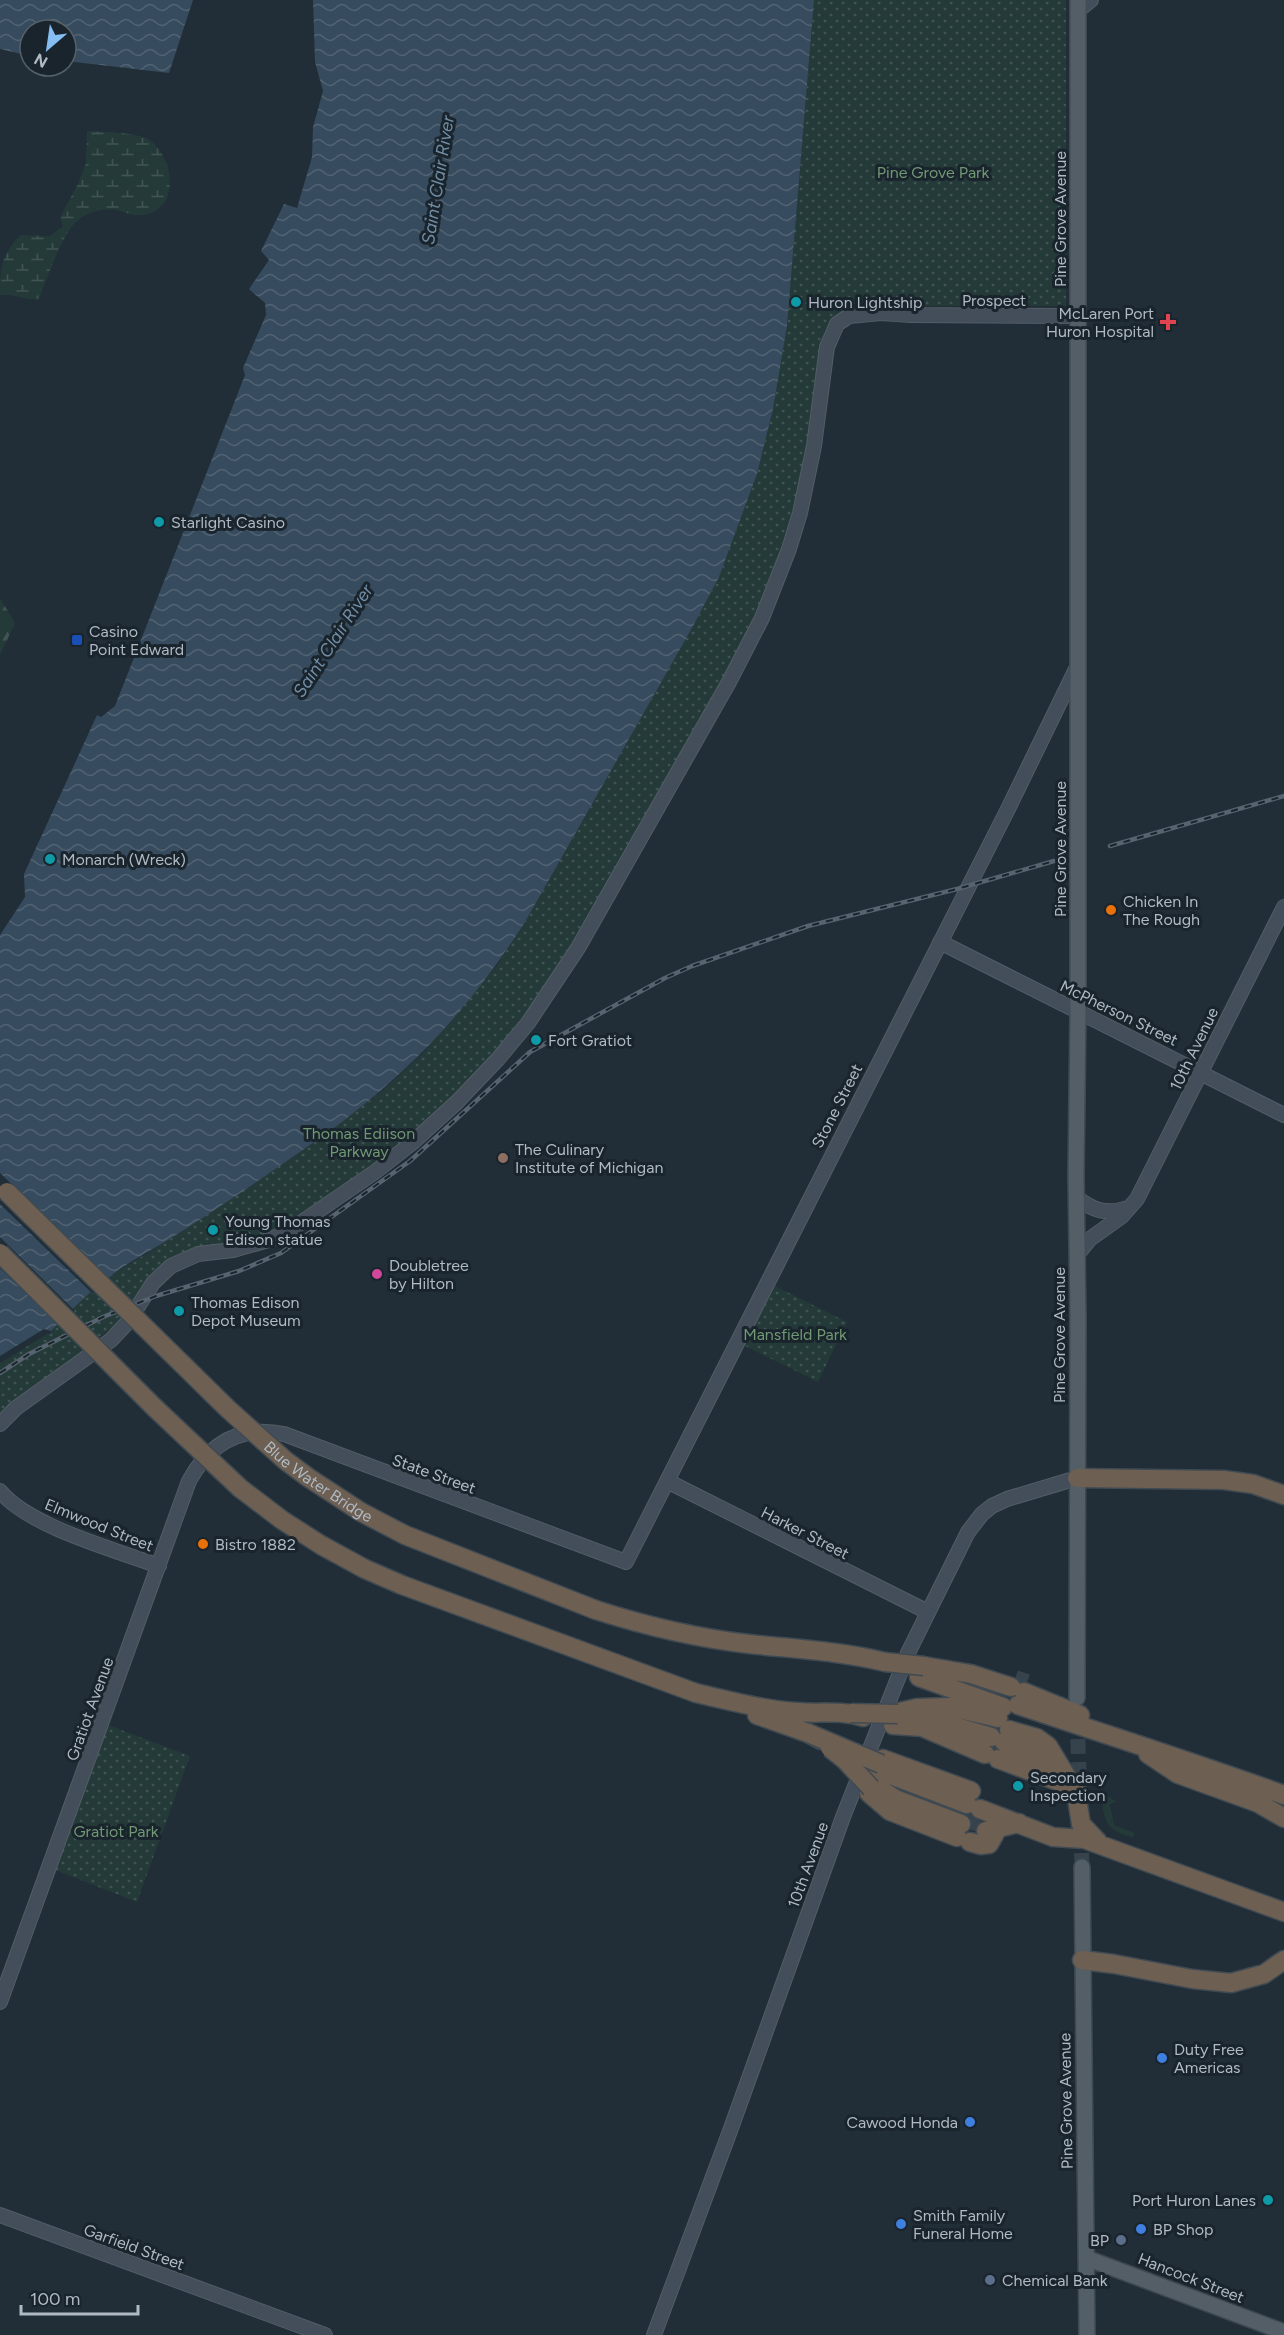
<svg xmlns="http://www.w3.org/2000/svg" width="1284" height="2335" font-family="Figtree,sans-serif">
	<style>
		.green { fill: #243a39 }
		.forest { fill: url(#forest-firs) }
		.wetland { fill: url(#wetland-marsh) }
		.park { fill: url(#park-dots) }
		.water { fill: url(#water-waves) }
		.pier { fill: #212d37 }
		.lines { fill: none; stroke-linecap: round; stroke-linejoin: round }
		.primary-tunnel { stroke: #36424c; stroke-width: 15; stroke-dasharray: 15 8; stroke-linecap: butt }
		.highway-tunnel { stroke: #36424c; stroke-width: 18; stroke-dasharray: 18 9; stroke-linecap: butt }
		.secondary-casing { stroke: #525d65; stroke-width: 16 }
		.primary-casing { stroke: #3e4851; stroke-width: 18 }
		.highway-casing { stroke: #3f4a52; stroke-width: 21 }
		.secondary { stroke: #434e5a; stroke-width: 14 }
		.primary { stroke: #535e67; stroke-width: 15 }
		.highway { stroke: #6d5f52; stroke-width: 18 }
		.rail-casing { stroke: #57636e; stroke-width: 4.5 }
		.rail { stroke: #1a242c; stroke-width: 2; stroke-dasharray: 7; stroke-linecap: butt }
		.highway-bridge-casing { stroke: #3f4a52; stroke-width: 21; stroke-linecap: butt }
		.highway-bridge { stroke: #6d5f52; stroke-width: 18 }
		.culture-dot { fill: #0f9aa8; stroke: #1a242c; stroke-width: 2 }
		.health-dot { fill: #e0444e; stroke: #1a242c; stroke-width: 2 }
		.transit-dot { fill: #1a4fb4; stroke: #1a242c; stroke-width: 2 }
		.food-dot { fill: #e8710a; stroke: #1a242c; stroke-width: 2 }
		.education-dot { fill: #8d6e63; stroke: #1a242c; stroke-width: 2 }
		.hotel-dot { fill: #d1479c; stroke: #1a242c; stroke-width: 2 }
		.shop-dot { fill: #3f7fe0; stroke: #1a242c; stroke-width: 2 }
		.service-dot { fill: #5c6f8a; stroke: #1a242c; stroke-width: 2 }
		.labels { text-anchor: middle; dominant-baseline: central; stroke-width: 6; stroke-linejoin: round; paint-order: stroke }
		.park-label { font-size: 16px; fill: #709874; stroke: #1a242c }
		.street-label { font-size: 16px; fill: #afbac4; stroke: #1a242c }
		.poi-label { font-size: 16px; fill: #afbac4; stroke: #1a242c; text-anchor: start }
		.water-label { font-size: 18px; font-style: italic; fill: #718ea6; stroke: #1a242c }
	</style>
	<defs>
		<pattern id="forest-firs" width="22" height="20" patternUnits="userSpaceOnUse" patternTransform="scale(1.5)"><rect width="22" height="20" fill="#243a39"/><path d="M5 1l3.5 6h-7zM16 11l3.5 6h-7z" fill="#415454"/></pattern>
		<pattern id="wetland-marsh" width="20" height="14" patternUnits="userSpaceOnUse" patternTransform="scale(1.5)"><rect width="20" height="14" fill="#243a39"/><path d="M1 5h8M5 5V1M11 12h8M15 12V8" fill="none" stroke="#415454"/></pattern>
		<pattern id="park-dots" width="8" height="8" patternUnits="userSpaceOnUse" patternTransform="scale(1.5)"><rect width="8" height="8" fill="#243a39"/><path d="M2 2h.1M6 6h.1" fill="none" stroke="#415454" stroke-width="1.8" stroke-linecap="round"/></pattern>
		<pattern id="water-waves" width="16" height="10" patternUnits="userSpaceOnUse" patternTransform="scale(1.5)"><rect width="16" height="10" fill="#364b5d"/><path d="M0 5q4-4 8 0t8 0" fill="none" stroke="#516373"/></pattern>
	</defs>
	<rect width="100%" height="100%" fill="#212d37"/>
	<path class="green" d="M1104 1794 1117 1802 1110 1804 1114 1825 1135 1833 1133 1838C1127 1835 1120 1834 1114 1830 1104 1824 1100 1804 1104 1794Z"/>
	<path class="forest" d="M0 598 15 623 0 655Z"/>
	<path class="wetland" d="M87 131C102 132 132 132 146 138 171 151 182 201 151 213 139 218 130 214 120 211 107 207 87 211 77 221 63 232 46 281 39 299 25 301 13 293 0 295 0 266 1 257 20 235L50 236 63 226 60 217 78 184 86 163Z"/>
	<path class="park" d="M814 0H1066V306H849L832 319 824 332C817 378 812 426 802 472 788 535 765 595 737 653L565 955 530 1008 492 1055 452 1097 409 1136 373 1165 293 1219 268 1234 247 1240 191 1249 170 1258 148 1277 119 1322 0 1415V1360L110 1276 175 1236 315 1142 382 1091 423 1053 497 965 525 922 692 628 719 577 757 474 773 409 787 326Z
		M773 1285 847 1322 818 1382 743 1345Z
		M108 1725 190 1756 137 1902 55 1870Z"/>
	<path class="water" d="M0 0H193L169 73 66 61V30H30V56L0 49Z
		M313 0H814L787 326 773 409 757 474 719 577 692 628 525 922C467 1013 402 1081 313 1143 267 1175 220 1207 173 1237 152 1250 128 1262 108 1278 87 1294 69 1312 51 1331H46L0 1360V935L25 897 24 874 97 715 101 717 115 706 245 375 243 368 266 315 265 303 249 289 269 260 261 251 284 204 297 208 312 157 313 127 323 91 315 62Z"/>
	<path class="pier" d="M0 1173 110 1280 93 1294 0 1204Z
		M0 1237 75 1311 60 1326 0 1268Z
		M44 1329 51 1331V1333L47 1334 0 1363V1356Z"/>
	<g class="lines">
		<path class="primary-tunnel" d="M1077 1716 1080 1800
			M1081 1830 1082 1867"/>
		<path class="highway-tunnel" d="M1015 1679 1027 1683
			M988 1746 1001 1750
			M963 1818 988 1826"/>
		<defs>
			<path id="secondary" d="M1078 11 1091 0
				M940 942 1284 1115
				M1076 1197C1093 1211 1107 1215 1128 1208
				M1077 1255 1090 1239 1122 1216 1137 1199 1284 907
				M0 1424 16 1408 111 1340 128 1322 153 1283 171 1266 198 1254 233 1250 272 1239 296 1226 375 1172 412 1143 457 1102 498 1059 528 1023 578 948 729 682 762 618 789 549 800 513 814 446 827 347 837 324 849 316 881 313 911 315 1078 316
				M667 1481 928 1612
				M0 1491C28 1526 115 1550 159 1566
				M0 2002 189 1481C210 1443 241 1425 284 1434L626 1562 1008 809 1078 665
				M0 2215 325 2335
				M654 2335 730 2131 843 1817 908 1653 968 1532 982 1514 992 1506 1007 1499 1077 1478"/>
			<path id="primary" d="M1077 1698 1078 1316 1076 1176 1078 1011V0
				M1082 1867 1087 2335
				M1086 2258 1284 2332"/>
			<path id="highway" d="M1077 1478 1224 1480 1253 1484 1284 1495
				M596 1610C646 1626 696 1638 749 1644 795 1649 840 1651 885 1662
				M924 1666 971 1674 1011 1687
				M919 1677 1003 1707
				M1024 1692 1080 1715
				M696 1693C730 1701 764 1710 798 1712 820 1714 842 1710 863 1717
				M1018 1705C1107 1735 1196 1763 1284 1795
				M891 1714 917 1708 950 1707 998 1718
				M757 1715 808 1733 821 1740
				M918 1716 991 1737
				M893 1725 922 1727 985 1754
				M1009 1730 1037 1738 1048 1746 1076 1792 1081 1824 1098 1842
				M1004 1742 1040 1757 1058 1771
				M1148 1754 1178 1774 1258 1803 1284 1818
				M883 1759 971 1791
				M998 1759 1068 1785 1076 1792
				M878 1770 967 1804
				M873 1784 895 1799 961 1824
				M869 1793 890 1811 957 1837
				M980 1809 1053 1837 1084 1839 1284 1912
				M986 1831 1019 1823
				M970 1842 981 1845 989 1844 997 1830
				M1082 1960 1114 1964 1192 1979 1231 1983 1264 1974 1284 1960"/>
		</defs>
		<use href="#secondary" class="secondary-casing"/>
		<use href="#primary" class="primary-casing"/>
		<use href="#highway" class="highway-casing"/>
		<use href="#secondary" class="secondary"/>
		<use href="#primary" class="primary"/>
		<use href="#highway" class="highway"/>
		<defs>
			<path id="rail" d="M1110 846 1284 796
				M0 1373 29 1354 103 1317 156 1296 239 1271 281 1253 410 1161 530 1052 665 978 692 966 808 926 957 889 1054 861"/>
		</defs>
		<use href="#rail" class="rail-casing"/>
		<use href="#rail" class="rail"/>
		<defs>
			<g id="highway-bridge">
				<path id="s1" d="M7 1192 228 1409 286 1461 309 1478 361 1512 405 1535 596 1610"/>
				<path d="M0 1253 155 1408 240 1488 282 1520 321 1545 365 1569 402 1585 696 1693"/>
				<path d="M885 1662 924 1666"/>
				<path d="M851 1713 898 1714"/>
				<path d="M808 1733 881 1764"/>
				<path d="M830 1748 845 1760 871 1788"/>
			</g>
		</defs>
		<use href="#highway-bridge" class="highway-bridge-casing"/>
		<use href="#highway-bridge" class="highway-bridge"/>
	</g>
	<g class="culture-dot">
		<circle cx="796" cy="302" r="6"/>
		<circle cx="159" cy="522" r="6"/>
		<circle cx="50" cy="859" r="6"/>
		<circle cx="536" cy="1040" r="6"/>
		<circle cx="213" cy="1230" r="6"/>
		<circle cx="179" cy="1311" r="6"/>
		<circle cx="1018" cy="1786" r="6"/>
		<circle cx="1268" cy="2200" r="6"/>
	</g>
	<path class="health-dot" d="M1165 313h6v6h6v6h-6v6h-6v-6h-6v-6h6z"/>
	<rect class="transit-dot" x="71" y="634" width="12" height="12" rx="3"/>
	<g class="food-dot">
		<circle cx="1111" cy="910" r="6"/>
		<circle cx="203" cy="1544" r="6"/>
	</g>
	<circle class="education-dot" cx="503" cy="1158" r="6"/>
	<circle class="hotel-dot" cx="377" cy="1274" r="6"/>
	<g class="shop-dot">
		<circle cx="1162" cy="2058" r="6"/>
		<circle cx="970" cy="2122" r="6"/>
		<circle cx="901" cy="2224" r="6"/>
		<circle cx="1141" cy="2229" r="6"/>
	</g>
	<g class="service-dot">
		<circle cx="1121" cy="2240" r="6"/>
		<circle cx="990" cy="2280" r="6"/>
	</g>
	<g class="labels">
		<g class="park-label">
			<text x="933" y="172">Pine Grove Park</text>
			<text x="359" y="1133">Thomas Ediison<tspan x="359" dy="18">Parkway</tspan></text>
			<text x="795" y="1334">Mansfield Park</text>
			<text x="116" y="1831">Gratiot Park</text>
		</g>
		<g class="street-label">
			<text transform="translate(1060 219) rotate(-90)">Pine Grove Avenue</text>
			<text x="994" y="300">Prospect</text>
			<text transform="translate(1060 849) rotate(-90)">Pine Grove Avenue</text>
			<text transform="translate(1119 1013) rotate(26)">McPherson Street</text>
			<text transform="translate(1194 1049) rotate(-64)">10th Avenue</text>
			<text transform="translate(837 1106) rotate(-63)">Stone Street</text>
			<text transform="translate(1059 1335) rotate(-90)">Pine Grove Avenue</text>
			<text transform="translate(434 1474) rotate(20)">State Street</text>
			<text stroke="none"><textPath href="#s1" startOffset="426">Blue Water Bridge</textPath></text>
			<text transform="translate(99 1525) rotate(22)">Elmwood Street</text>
			<text transform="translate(805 1533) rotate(27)">Harker Street</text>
			<text transform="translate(90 1709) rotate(-70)">Gratiot Avenue</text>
			<text transform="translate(808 1865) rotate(-70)">10th Avenue</text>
			<text transform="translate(1066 2101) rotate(-91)">Pine Grove Avenue</text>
			<text transform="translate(134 2247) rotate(20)">Garfield Street</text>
			<text transform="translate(1191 2278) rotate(21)">Hancock Street</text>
		</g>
		<g class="poi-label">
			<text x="808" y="302">Huron Lightship</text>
			<text x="1154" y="313" text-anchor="end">McLaren Port<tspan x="1154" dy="18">Huron Hospital</tspan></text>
			<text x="171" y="522">Starlight Casino</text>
			<text x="89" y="631">Casino<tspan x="89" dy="18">Point Edward</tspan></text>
			<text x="62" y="859">Monarch (Wreck)</text>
			<text x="1123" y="901">Chicken In<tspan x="1123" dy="18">The Rough</tspan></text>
			<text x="548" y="1040">Fort Gratiot</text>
			<text x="515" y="1149">The Culinary<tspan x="515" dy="18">Institute of Michigan</tspan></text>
			<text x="225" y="1221">Young Thomas<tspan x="225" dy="18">Edison statue</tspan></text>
			<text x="389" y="1265">Doubletree<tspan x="389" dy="18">by Hilton</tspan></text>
			<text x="191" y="1302">Thomas Edison<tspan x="191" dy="18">Depot Museum</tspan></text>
			<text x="215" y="1544">Bistro 1882</text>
			<text x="1030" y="1777">Secondary<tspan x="1030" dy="18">Inspection</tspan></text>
			<text x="1174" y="2049">Duty Free<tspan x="1174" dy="18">Americas</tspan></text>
			<text x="958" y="2122" text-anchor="end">Cawood Honda</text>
			<text x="1256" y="2200" text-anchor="end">Port Huron Lanes</text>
			<text x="913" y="2215">Smith Family<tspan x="913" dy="18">Funeral Home</tspan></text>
			<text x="1153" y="2229">BP Shop</text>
			<text x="1109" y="2240" text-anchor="end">BP</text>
			<text x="1002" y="2280">Chemical Bank</text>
		</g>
		<g class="water-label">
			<text transform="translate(438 180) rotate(-81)">Saint Clair River</text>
			<text transform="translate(333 641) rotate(-57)">Saint Clair River</text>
		</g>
	</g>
	<g transform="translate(48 48) rotate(209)"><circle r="28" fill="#1a242c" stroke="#566069" stroke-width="1.5"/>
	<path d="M0-4.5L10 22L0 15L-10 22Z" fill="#86bdf2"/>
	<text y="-9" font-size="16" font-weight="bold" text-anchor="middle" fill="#afbac4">N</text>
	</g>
	<path d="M21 2305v9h117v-9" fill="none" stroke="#afbac4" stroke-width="3"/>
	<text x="30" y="2305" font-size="18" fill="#afbac4" stroke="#1a242c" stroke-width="4.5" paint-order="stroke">100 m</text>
</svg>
